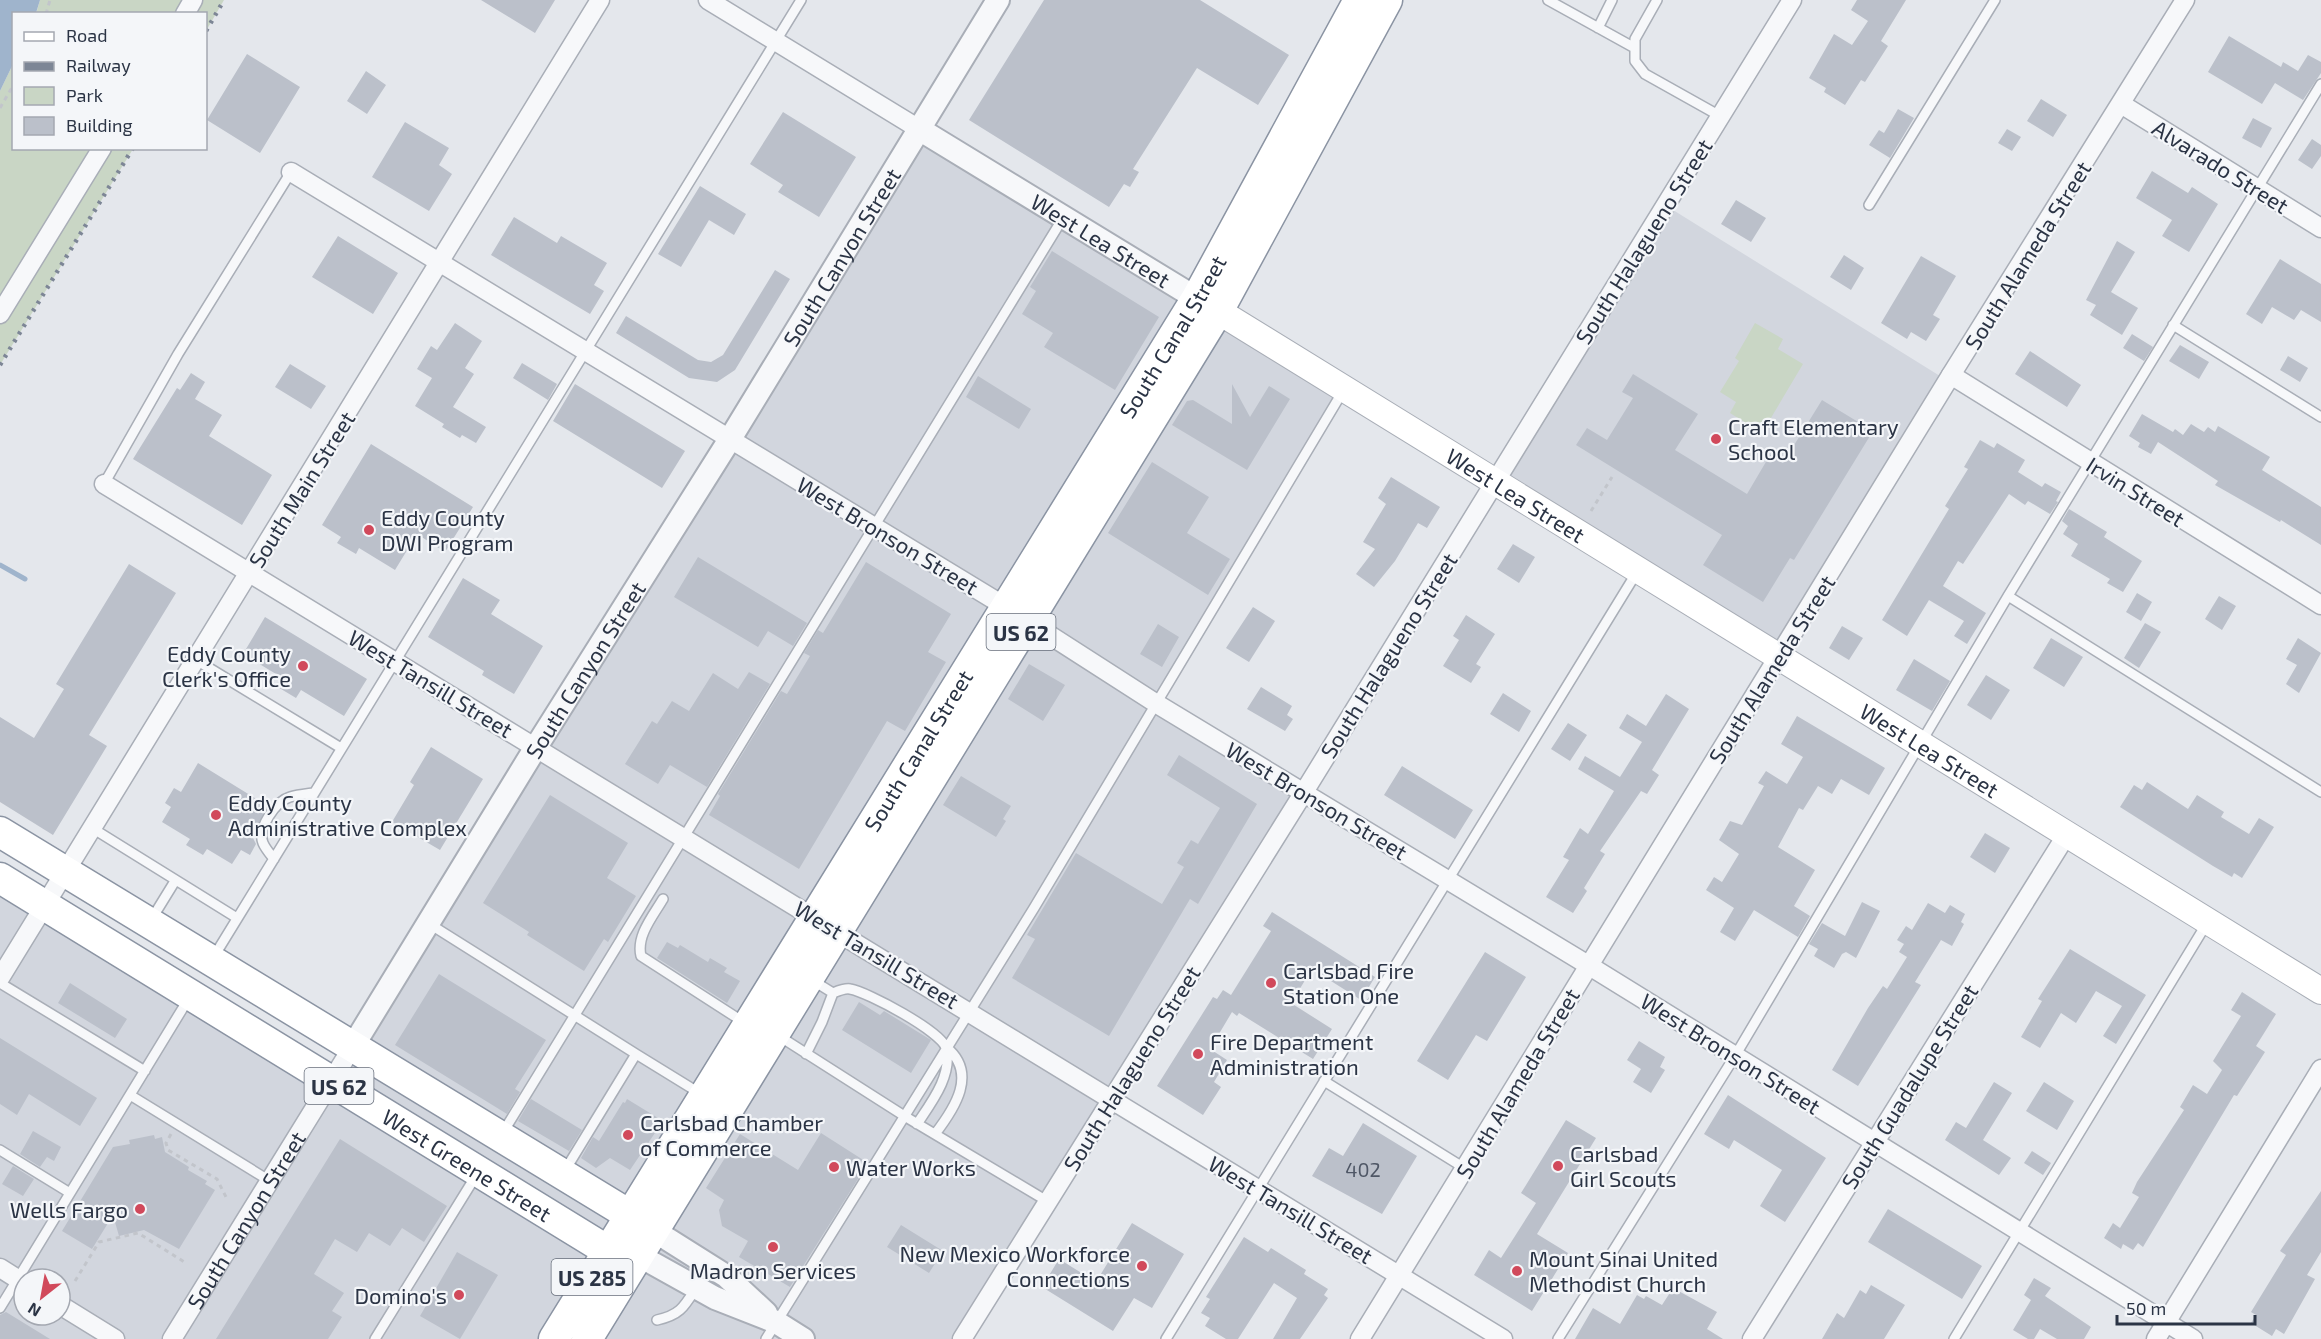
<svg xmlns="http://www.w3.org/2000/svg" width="2321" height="1339" font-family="'Exo 2',sans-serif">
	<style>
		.built { fill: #d2d6de; fill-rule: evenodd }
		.green { fill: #c9d6c5 }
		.water { fill: #9fb4cc }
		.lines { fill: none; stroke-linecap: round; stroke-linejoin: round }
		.stream { stroke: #9fb4cc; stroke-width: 5 }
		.building { fill: #bbc0ca }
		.service-casing { stroke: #a9aeb7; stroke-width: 12 }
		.minor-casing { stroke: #a9aeb7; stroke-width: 21 }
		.tertiary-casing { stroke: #a9aeb7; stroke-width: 26 }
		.secondary-casing { stroke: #a9aeb7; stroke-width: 28 }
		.trunk-casing { stroke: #8b94a3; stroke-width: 33 }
		.path { stroke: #c2c5cb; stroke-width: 3; stroke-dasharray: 4.5 4.5; stroke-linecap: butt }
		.service { stroke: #f7f8fa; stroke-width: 9 }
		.minor { stroke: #f7f8fa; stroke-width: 18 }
		.tertiary { stroke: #f7f8fa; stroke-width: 22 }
		.secondary { stroke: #fff; stroke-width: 26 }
		.trunk { stroke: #fff; stroke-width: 30 }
		.rail { stroke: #7d8696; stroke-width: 4.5; stroke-dasharray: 3 6; stroke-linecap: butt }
		.poi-dot { fill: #d1495b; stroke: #f4f6f9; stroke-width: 2 }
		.labels { text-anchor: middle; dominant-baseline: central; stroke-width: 4.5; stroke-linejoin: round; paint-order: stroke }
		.number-label { font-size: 20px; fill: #4f5766 }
		.shield { fill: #f4f6f9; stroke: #676e7b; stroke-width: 1.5 }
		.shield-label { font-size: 21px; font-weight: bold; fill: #2b3445 }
		.street-label { font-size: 22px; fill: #2b3445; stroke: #f4f6f9 }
		.poi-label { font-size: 22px; fill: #2b3445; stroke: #f4f6f9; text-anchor: start }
	</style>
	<rect width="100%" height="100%" fill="#e4e7ec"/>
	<path class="built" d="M919 129 1344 389 1157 703 1304 792 962 1339H0V878L331 1081ZM24 1279H60V1315H24Z
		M1665 205 1948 381 1779 657 1494 482Z"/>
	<path class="green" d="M40 0H224L206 31V14H36Z
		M13 64 14 148 133 149 0 365V91Z
		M1755 323 1783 339 1778 349 1803 364 1762 433 1730 413 1736 402 1720 392 1739 361 1735 358Z"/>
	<path class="water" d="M0 0H40L36 13 14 14 13 64 0 91Z"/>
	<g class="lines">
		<path class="stream" d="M0 565 25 579"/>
	</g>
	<path class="building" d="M481 0H555L535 33Z
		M1044 0H1200L1289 55 1258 105 1197 68 1133 169 1139 172 1130 187 1124 184 1109 207 969 120Z
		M1857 0H1906L1881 41 1888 46 1865 82 1861 80 1845 105 1824 92 1826 88 1809 78 1834 34 1852 45 1868 21 1851 10Z
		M2229 36 2281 67 2283 62 2298 71 2308 55 2321 62V73L2303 100 2275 83 2262 104 2208 72Z
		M247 54 300 87 260 153 207 120Z
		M366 71 386 85 367 114 347 101Z
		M2041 99 2067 115 2053 137 2027 121Z
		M1898 109 1914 118 1890 158 1869 145 1879 130 1884 133Z
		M783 112 856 157 819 217 778 192 783 185 750 164Z
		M2253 118 2272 128 2261 148 2242 138Z
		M405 122 449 148 439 165 452 174 429 211 372 177Z
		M2007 129 2021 137 2012 151 1998 143Z
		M2312 139 2321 145V156L2312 169 2298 160Z
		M2152 171 2188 193 2192 187 2218 204 2189 252 2162 236 2172 220 2136 198Z
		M700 186 746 214 734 235 709 220 681 267 658 254Z
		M1736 200 1766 218 1751 242 1721 224Z
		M514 217 557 243 561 236 607 263 594 285 604 291 590 314 491 255Z
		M338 236 398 273 373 314 312 277Z
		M2117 241 2135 252 2111 292 2138 308 2122 335 2090 315 2096 305 2086 300Z
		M1052 251 1159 317 1115 390 1044 347 1053 333 1022 314 1036 291 1030 287Z
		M1844 255 1864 268 1851 290 1830 277Z
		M1921 256 1956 276 1933 315 1940 319 1926 341 1911 332 1907 339 1881 323Z
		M2280 259 2321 284V322L2301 310 2294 320 2272 307 2262 324 2246 314Z
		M775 270 790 279 735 370 717 382 689 378 616 333 626 316 698 360 711 362 723 355Z
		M455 323 482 341 465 368 474 374 453 407 486 427 476 443 462 435 460 438 442 427 444 424 415 406 432 378 417 369 431 346 437 350Z
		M2132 334 2153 347 2144 361 2123 348Z
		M2180 345 2209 362 2199 379 2169 361Z
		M2030 351 2081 385 2067 407 2015 374Z
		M2288 356 2308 368 2300 382 2280 370Z
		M522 363 557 384 548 400 513 378Z
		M290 364 326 386 311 409 275 387Z
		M191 373 205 382 195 399 222 415 209 436 272 475 242 525 133 459 177 388 180 390Z
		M1633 374 1698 414 1675 450 1747 494 1770 455 1783 463 1822 400 1873 431 1794 560 1790 558 1763 602 1703 565 1722 535 1576 445 1587 428 1607 440 1633 398 1622 392Z
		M978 376 1031 409 1019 429 966 397Z
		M575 384 685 451 662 488 553 421Z
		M1232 384 1250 417 1269 386 1290 399 1247 470 1172 425 1187 401 1193 400 1232 424Z
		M2142 414 2173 432 2175 429 2183 435 2191 424 2204 432 2208 427 2215 432 2218 426 2270 457 2262 470 2321 507V545L2281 520 2280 522 2215 485 2218 481 2158 442 2151 454 2138 447 2140 443 2129 436Z
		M1980 440 1994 448 1997 443 2025 460 2018 472 2042 487 2045 483 2061 492 2056 501 2058 502 2050 514 2028 501 2025 505 2009 494 1963 564 1958 561 1943 586 1986 613 1967 644 1954 636 1964 621 1929 600 1907 636 1882 620 1949 509 1945 506 1968 469 1964 467Z
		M371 444 473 507 445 552 417 534 395 570 359 548 356 554 337 543 341 537 322 525Z
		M1152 462 1209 497 1187 533 1230 559 1208 595 1108 533Z
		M1391 477 1440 507 1427 528 1418 523 1395 561 1374 587 1356 574 1375 549 1363 542 1386 504 1378 498Z
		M2069 509 2107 532 2104 537 2142 561 2123 592 2107 583 2110 579 2071 556 2078 544 2063 534 2068 526 2062 521Z
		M1513 544 1535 557 1519 583 1497 569Z
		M698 557 807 623 793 646 768 631 758 647 674 597Z
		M866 562 951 614 928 652 946 662 905 731 887 721 799 869 709 815 720 796 718 794 781 691 787 694 810 656 804 653 818 630 823 633Z
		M129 564 176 593 89 735 107 746 53 835 0 802V717L34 738 64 689 56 684Z
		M463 578 500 600 491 614 543 646 514 694 482 675 484 671 428 637Z
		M2137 593 2152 602 2141 621 2126 612Z
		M2219 596 2236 606 2222 630 2205 619Z
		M1253 607 1275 621 1249 662 1226 648Z
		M1466 615 1495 634 1476 664 1481 667 1471 683 1443 666 1459 640 1453 636Z
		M265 617 367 679 344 716 301 690 296 698 276 686 281 677 243 654Z
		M2145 623 2161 632 2139 668 2124 658Z
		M1158 624 1179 637 1162 667 1140 654Z
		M1842 626 1863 638 1849 660 1829 648Z
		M2051 638 2083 657 2064 687 2033 668Z
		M2298 638 2321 653 2299 693 2286 684 2297 665 2286 659Z
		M1914 659 1950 681 1932 711 1896 690Z
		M1029 664 1065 685 1043 721 1008 699Z
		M749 672 770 684 707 787 670 765 658 784 625 764 652 721 657 724 672 701 689 711 713 673 738 689Z
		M1986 675 2010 690 1991 720 1967 705Z
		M1261 687 1292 706 1287 715 1293 719 1285 731 1247 709Z
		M1503 693 1531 711 1519 732 1490 714Z
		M1666 694 1689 709 1652 770 1659 775 1647 794 1641 791 1600 851 1605 854 1584 888 1587 891 1573 913 1546 897 1569 860 1563 857 1580 828 1588 834 1614 791 1578 769 1585 756 1620 777 1642 742 1619 728 1627 714 1646 726Z
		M1797 716 1885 768 1869 795 1841 779 1832 794 1818 786 1803 810 1799 808 1778 847 1815 870 1794 906 1810 916 1798 937 1754 910 1735 941 1720 932 1734 908 1706 890 1714 877 1722 882 1739 854 1719 840 1730 821 1742 825 1764 786 1758 783 1766 771 1787 784 1803 757 1781 744Z
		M1568 723 1587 735 1570 761 1551 749Z
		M431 747 483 779 440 850 392 822 414 785 410 782Z
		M1179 755 1257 804 1198 904 1190 899 1109 1036 1012 978 1035 939 1027 935 1076 853 1162 904 1184 867 1177 863 1191 840 1198 844 1220 808 1167 775Z
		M198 763 268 806 252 836 256 844 250 855 241 850 232 864 207 849 203 855 186 845 190 839 162 822 171 807 165 803 174 788 181 792Z
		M1402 766 1473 810 1455 839 1384 795Z
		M961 776 1011 806 1003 819 1006 821 996 837 943 805Z
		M2147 782 2188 809 2197 795 2224 812 2221 817 2249 834 2259 818 2274 827 2242 878 2234 873 2232 877 2213 866 2120 807 2134 785 2142 790Z
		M550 795 628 843 607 878 636 896 608 942 604 939 584 971 527 935 529 932 483 903Z
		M1985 833 2010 848 1995 873 1970 857Z
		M1862 902 1880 911 1856 958 1846 952 1842 954 1834 968 1814 956 1818 949 1809 944 1822 923 1845 936Z
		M1928 903 1945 913 1950 905 1965 914 1961 922 1964 924 1952 946 1941 940 1915 982 1921 985 1858 1086 1832 1070 1868 1008 1883 986 1887 989 1907 957 1899 952 1904 944 1897 940 1906 926 1912 930Z
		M1272 912 1375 977 1361 1000 1312 969 1291 1003 1332 1029 1313 1059 1239 1013 1237 1016 1232 1012 1210 1049 1227 1060 1214 1082 1221 1087 1203 1115 1157 1086 1213 997 1217 999 1223 990 1231 995 1271 931 1263 926Z
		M667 942 678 948 680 945 708 962 710 958 727 968 724 972 740 981 727 1003 657 958Z
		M2070 949 2146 995 2116 1044 2103 1036 2122 1006 2096 991 2076 1023 2061 1013 2040 1048 2021 1037 2042 1001 2038 999Z
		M1485 952 1526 977 1487 1041 1476 1035 1448 1080 1417 1061Z
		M439 974 546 1040 515 1089 520 1092 507 1114 395 1045Z
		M70 983 127 1019 115 1038 58 1003Z
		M2242 992 2276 1014 2256 1046 2265 1052 2237 1096 2234 1095 2143 1247 2138 1243 2133 1250 2123 1244 2121 1249 2104 1238 2113 1223 2120 1228 2139 1197 2132 1193 2137 1182 2184 1110 2180 1107 2193 1085 2207 1094 2222 1070 2213 1061 2241 1016 2231 1010Z
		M859 1002 880 1015 884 1011 931 1040 911 1073 842 1030Z
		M0 1038 97 1098 80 1126 29 1094 17 1115 0 1104Z
		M1639 1041 1665 1057 1660 1067 1665 1070 1651 1093 1633 1082 1641 1069 1627 1060Z
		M1994 1082 2012 1093 1983 1140 2011 1158 1999 1175 1945 1140 1956 1122 1966 1128Z
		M2044 1082 2074 1101 2057 1130 2026 1111Z
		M1728 1095 1826 1158 1785 1222 1760 1206 1782 1170 1734 1140 1729 1149 1704 1134Z
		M531 1099 582 1130 569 1151 518 1121Z
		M627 1099 663 1121 630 1170 610 1158 596 1168 581 1158 593 1137 599 1141 623 1102 625 1103Z
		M1566 1120 1596 1138 1537 1234 1568 1253 1532 1311 1474 1275 1489 1250 1501 1258 1536 1203 1521 1193Z
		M1363 1123 1417 1156 1382 1214 1312 1176 1329 1148 1343 1156Z
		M33 1131 61 1147 54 1161 47 1157 40 1167 20 1154Z
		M821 1133 868 1163 790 1287 739 1257 748 1241 722 1226 719 1210 724 1200 706 1188 740 1134 798 1170Z
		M154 1135 155 1139 162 1137 165 1152 189 1167 188 1170 207 1181 205 1184 215 1190 179 1249 144 1230 119 1236 113 1215 92 1249 62 1231 113 1147 130 1144 129 1140Z
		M340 1139 447 1206 424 1242 402 1228 390 1246 369 1233 357 1252 335 1239 314 1274 344 1293 332 1311 342 1317 328 1339H216Z
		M2032 1151 2051 1163 2043 1175 2024 1163Z
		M13 1166 34 1179 23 1196 2 1184Z
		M2321 1191V1252L2307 1275 2315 1279 2284 1334 2276 1329 2272 1336 2251 1323 2256 1315 2251 1312 2286 1255 2280 1251Z
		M1888 1209 1982 1266 1962 1299 1868 1242Z
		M1132 1223 1184 1254 1152 1308 1134 1298 1113 1331 1042 1287 1059 1259 1096 1282Z
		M901 1225 943 1251 929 1273 887 1247Z
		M1244 1237 1268 1252 1271 1248 1306 1270 1304 1274 1328 1289 1324 1295 1328 1298 1300 1339H1273L1297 1298 1274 1283 1238 1339H1226L1205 1326 1210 1318 1201 1313 1210 1299 1206 1297Z
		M457 1252 498 1275 460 1339 420 1316Z
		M2034 1278 2051 1288 2045 1296 2091 1327 2084 1339H2057L2040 1329 2034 1339H2028L2013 1330 2031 1300 2024 1295Z
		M1871 1285 1905 1305 1884 1339H1822L1837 1313 1844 1318 1860 1290 1866 1294Z
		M1673 1288 1717 1312 1707 1329 1723 1339H1575L1593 1308 1620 1324 1637 1295 1644 1299 1646 1296 1662 1305Z
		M6 1312 50 1339H0V1315Z"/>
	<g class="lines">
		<defs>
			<path id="service" d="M1548 0 1633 47
				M1657 0 1635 39V61L1645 74 1720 116
				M1598 28 1612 0
				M1869 205 1995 0
				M2173 325 2321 417
				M104 484 178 354 291 172
				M2008 596 2321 792
				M196 660 341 748
				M92 828 237 918
				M274 859C270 854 265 848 263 843 257 828 276 801 290 797 297 795 306 794 313 793
				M663 899C653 916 636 936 641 956L745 1023
				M151 920 175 881
				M428 923 636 1054
				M213 958 801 0
				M812 980 833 993C838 991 845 988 850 989 868 992 942 1032 946 1048 953 1075 931 1103 917 1124
				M0 983 145 1071
				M779 1036 906 1117 1047 1201
				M806 1054 822 1022 833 993
				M1324 1081 1466 1169
				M130 1095 270 1181
				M502 1134 1063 218
				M935 1134C955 1108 978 1073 946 1047
				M0 1150 70 1193
				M564 1172 636 1054 701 1094
				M0 1308 189 998
				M657 1320C680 1315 684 1307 696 1288
				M375 1339 477 1174
				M766 1339 1034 908 1343 391
				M1166 1339 1637 572
				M1558 1339 1735 1056 2008 596 2321 84
				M1954 1339 2207 923"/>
			<g id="minor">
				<path d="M708 0 919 129"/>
				<path d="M185 14 193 0"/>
				<path d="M2121 104 2321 228"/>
				<path d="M291 172 1006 607 1157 704 1588 965 2193 1339"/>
				<path d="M0 314 102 148"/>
				<path d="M1951 375 2321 605"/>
				<path d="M104 484 1503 1339"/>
				<path d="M0 978 600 0"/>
				<path d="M0 1268 24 1283"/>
				<path d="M60 1305 115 1339"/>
				<path id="s1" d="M172 1339 353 1046"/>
				<path d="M962 1339 1304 792 1792 0"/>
				<path d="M1360 1339 1951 375 2185 0"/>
				<path d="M1752 1339 2067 834"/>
				<path d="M2156 1339 2321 1069"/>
			</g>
			<g id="tertiary">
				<path id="s2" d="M919 129 1209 306"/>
				<path id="s3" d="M353 1046 536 747 730 439 998 0"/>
				<path d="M653 1230 726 1276 766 1313"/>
				<path d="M638 1255 715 1298 776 1322 803 1339"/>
			</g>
			<g id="secondary">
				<path id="s4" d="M1218 311 2321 991"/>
			</g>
			<g id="trunk">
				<path d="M0 832 646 1225"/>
				<path id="s5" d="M0 878 608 1251 627 1254"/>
				<path id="s6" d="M554 1339 1197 298 1359 0"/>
				<path d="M587 1339 1218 311 1387 0"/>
			</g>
		</defs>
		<use href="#service" class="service-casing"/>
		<use href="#minor" class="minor-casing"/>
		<use href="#tertiary" class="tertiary-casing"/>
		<use href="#secondary" class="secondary-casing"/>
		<use href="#trunk" class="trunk-casing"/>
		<path class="path" d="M46 14 50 0
			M0 108 14 84
			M1591 511 1612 477
			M171 1134 166 1143 168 1150 217 1179 226 1197
			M75 1281 99 1242 138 1233 186 1263"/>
		<use href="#service" class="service"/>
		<use href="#minor" class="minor"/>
		<use href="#tertiary" class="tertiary"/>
		<use href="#secondary" class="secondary"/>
		<use href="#trunk" class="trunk"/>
		<path class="rail" d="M206 31 224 0
			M0 365 133 148"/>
	</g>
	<g class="poi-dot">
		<circle cx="1716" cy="439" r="6"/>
		<circle cx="369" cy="530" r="6"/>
		<circle cx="303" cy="666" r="6"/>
		<circle cx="216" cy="815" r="6"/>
		<circle cx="1271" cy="983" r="6"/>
		<circle cx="1198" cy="1054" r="6"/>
		<circle cx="628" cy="1135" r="6"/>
		<circle cx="1558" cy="1166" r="6"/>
		<circle cx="834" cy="1167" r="6"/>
		<circle cx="140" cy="1209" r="6"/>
		<circle cx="773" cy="1247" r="6"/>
		<circle cx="1142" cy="1266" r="6"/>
		<circle cx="1517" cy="1271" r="6"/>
		<circle cx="459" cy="1295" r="6"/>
	</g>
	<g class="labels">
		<g class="number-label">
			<text x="1363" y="1169">402</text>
		</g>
		<g class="shield">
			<rect x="986.5" y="614" width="69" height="36" rx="4.5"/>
			<rect x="304.5" y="1068" width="69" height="36" rx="4.5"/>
			<rect x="551.5" y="1259" width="81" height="36" rx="4.5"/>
		</g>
		<g class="shield-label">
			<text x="1021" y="632">US 62</text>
			<text x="339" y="1086">US 62</text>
			<text x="592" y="1277">US 285</text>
		</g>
		<g class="street-label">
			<text transform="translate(2221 166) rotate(32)">Alvarado Street</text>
			<text stroke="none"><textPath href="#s2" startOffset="213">West Lea Street</textPath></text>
			<text transform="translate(1643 241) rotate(-58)">South Halagueno Street</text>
			<text transform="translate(2027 255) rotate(-58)">South Alameda Street</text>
			<text stroke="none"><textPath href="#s3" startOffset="928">South Canyon Street</textPath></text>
			<text stroke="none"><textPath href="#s6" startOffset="1178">South Canal Street</textPath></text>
			<text transform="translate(301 489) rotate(-58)">South Main Street</text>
			<text transform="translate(2136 491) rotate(32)">Irvin Street</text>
			<text stroke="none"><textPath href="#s4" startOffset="350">West Lea Street</textPath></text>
			<text transform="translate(888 535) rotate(31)">West Bronson Street</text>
			<text transform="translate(1388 655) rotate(-58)">South Halagueno Street</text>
			<text stroke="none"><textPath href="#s3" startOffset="442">South Canyon Street</textPath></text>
			<text transform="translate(1771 669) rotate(-58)">South Alameda Street</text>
			<text transform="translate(431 683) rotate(31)">West Tansill Street</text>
			<text stroke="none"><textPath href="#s4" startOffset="836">West Lea Street</textPath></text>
			<text stroke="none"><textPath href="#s6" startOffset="692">South Canal Street</textPath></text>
			<text transform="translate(1317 800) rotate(31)">West Bronson Street</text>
			<text transform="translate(877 954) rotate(31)">West Tansill Street</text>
			<text transform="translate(1731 1053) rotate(32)">West Bronson Street</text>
			<text transform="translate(1131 1068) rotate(-58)">South Halagueno Street</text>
			<text transform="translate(1517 1083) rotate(-59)">South Alameda Street</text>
			<text transform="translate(1909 1086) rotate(-58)">South Guadalupe Street</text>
			<text stroke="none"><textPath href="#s5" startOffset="548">West Greene Street</textPath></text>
			<text transform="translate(1291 1209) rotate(31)">West Tansill Street</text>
			<text stroke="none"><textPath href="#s1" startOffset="140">South Canyon Street</textPath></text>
		</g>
		<g class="poi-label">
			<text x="1728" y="426">Craft Elementary<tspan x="1728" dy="25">School</tspan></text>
			<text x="381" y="517">Eddy County<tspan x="381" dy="25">DWI Program</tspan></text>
			<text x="291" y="653" text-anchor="end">Eddy County<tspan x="291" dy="25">Clerk's Office</tspan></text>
			<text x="228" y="802">Eddy County<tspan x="228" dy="25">Administrative Complex</tspan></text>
			<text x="1283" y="970">Carlsbad Fire<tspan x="1283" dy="25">Station One</tspan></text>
			<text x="1210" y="1041">Fire Department<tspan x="1210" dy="25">Administration</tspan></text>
			<text x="640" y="1122">Carlsbad Chamber<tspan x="640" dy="25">of Commerce</tspan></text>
			<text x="1570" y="1153">Carlsbad<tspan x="1570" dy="25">Girl Scouts</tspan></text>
			<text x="846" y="1167">Water Works</text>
			<text x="128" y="1209" text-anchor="end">Wells Fargo</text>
			<text x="1130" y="1253" text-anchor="end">New Mexico Workforce<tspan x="1130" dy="25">Connections</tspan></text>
			<text x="1529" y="1258">Mount Sinai United<tspan x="1529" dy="25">Methodist Church</tspan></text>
			<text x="773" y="1270" text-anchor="middle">Madron Services</text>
			<text x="447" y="1295" text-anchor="end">Domino's</text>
		</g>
	</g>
	<rect x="12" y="12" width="195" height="138" fill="#f4f6f9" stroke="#a4a8b1" stroke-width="1.5"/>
	<rect x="24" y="32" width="30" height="9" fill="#ffffff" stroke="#a4a8b1" stroke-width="1.5"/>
	<text x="66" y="42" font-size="18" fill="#2b3445">Road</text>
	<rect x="24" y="62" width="30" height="9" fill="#7d8696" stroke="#a4a8b1" stroke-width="1.5"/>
	<text x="66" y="72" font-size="18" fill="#2b3445">Railway</text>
	<rect x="24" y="87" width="30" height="18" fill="#c9d6c5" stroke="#a4a8b1" stroke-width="1.5"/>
	<text x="66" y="102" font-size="18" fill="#2b3445">Park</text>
	<rect x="24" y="117" width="30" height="18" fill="#bbc0ca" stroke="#a4a8b1" stroke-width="1.5"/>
	<text x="66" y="132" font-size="18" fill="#2b3445">Building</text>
	<g transform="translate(42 1297) rotate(211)"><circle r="28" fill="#f4f6f9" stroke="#a4a8b1" stroke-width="1.5"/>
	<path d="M0-4.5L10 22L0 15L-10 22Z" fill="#d1495b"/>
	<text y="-9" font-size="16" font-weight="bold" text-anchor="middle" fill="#2b3445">N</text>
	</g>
	<path d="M2117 1315v9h138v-9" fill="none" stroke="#2b3445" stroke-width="3"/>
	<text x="2126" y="1315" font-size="18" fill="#2b3445" stroke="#f4f6f9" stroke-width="4.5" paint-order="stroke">50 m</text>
</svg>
